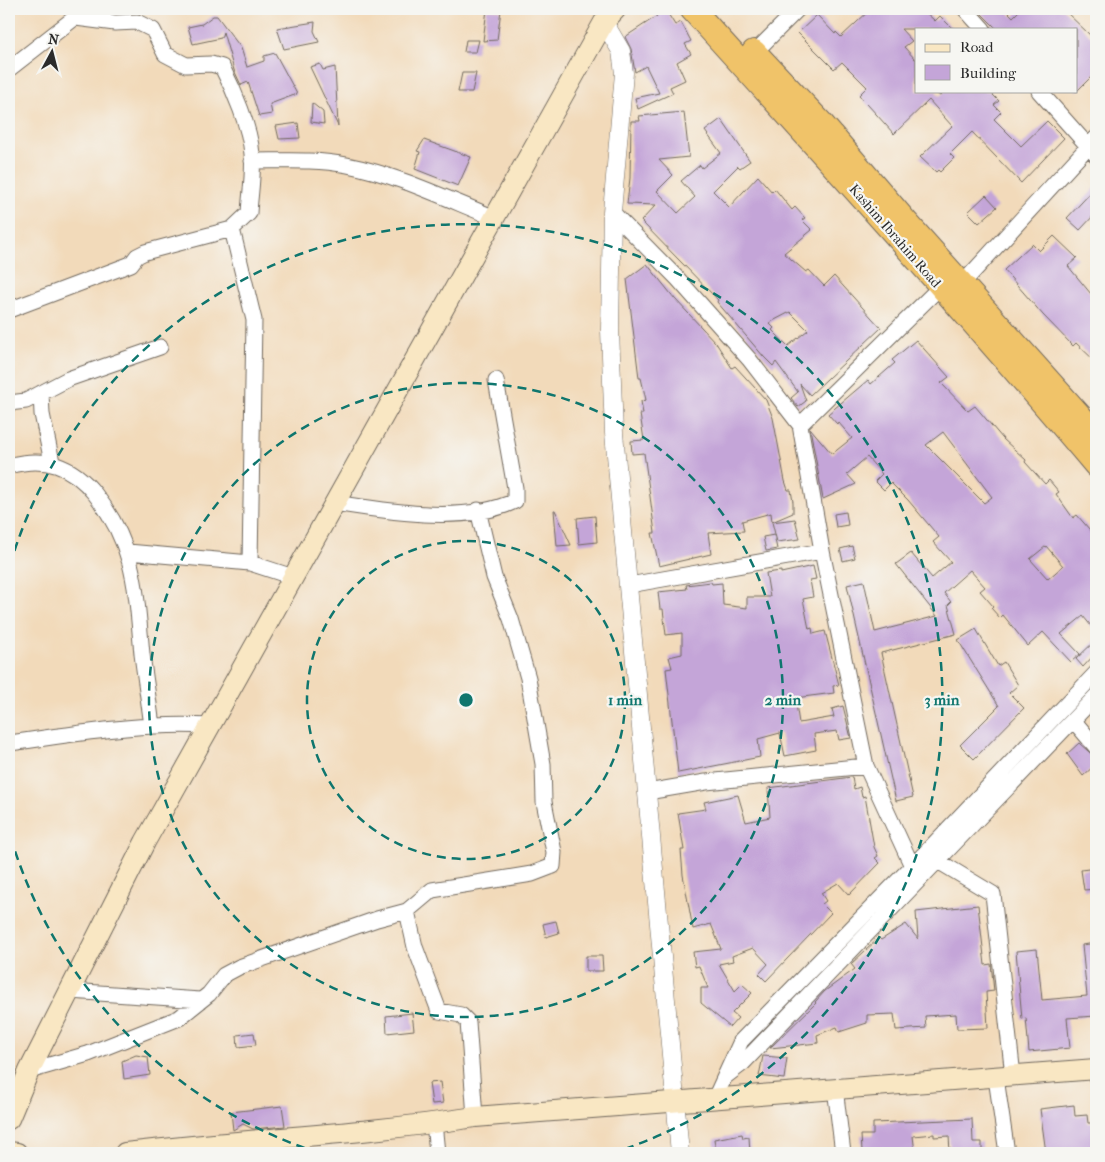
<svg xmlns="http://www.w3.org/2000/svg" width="1105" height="1162" font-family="'IM FELL French Canon',serif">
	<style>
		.building { fill: #c4a5d8; fill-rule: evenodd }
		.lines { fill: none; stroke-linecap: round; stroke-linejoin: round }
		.minor-casing { stroke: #71685d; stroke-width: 17 }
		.tertiary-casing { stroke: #71685d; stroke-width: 19 }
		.secondary-casing { stroke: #71685d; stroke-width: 22 }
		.trunk-casing { stroke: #71685d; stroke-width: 26 }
		.minor { stroke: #fff; stroke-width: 15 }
		.tertiary { stroke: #fff; stroke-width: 18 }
		.secondary { stroke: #f9e7c3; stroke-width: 20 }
		.trunk { stroke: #f0c369; stroke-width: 24 }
		.ring { fill: none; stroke: #0f766e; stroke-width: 2.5; stroke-dasharray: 9 6 }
		.labels { text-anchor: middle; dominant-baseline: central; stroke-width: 4.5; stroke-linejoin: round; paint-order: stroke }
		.street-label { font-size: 14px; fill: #2b2b2b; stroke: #f6f6f2 }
		.centre { fill: #0f766e; stroke: #f6f6f2; stroke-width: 2.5 }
		.ring-label { font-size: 15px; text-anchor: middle; font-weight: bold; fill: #0f766e; stroke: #f6f6f2; stroke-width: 4.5; stroke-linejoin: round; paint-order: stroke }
	</style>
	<rect width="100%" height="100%" fill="#f6f6f2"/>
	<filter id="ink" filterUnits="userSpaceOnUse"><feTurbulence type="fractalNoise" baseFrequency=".02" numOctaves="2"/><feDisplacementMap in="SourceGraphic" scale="10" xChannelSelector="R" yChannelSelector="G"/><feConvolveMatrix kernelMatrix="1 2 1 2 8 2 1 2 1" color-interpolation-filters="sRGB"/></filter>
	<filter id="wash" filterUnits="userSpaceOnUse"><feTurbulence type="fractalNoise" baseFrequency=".0096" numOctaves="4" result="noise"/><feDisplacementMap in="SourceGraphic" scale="20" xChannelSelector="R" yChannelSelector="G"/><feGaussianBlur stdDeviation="1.12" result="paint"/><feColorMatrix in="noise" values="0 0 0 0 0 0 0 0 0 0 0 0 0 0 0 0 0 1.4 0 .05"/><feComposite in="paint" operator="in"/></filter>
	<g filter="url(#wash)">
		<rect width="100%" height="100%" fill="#f2daba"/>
		<g id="blocks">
			<path class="building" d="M487 9 501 10 497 40 483 41Z
				M653 9H665L675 25 681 22 691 41 685 44 691 54 677 62 685 80 670 87 673 93 638 109 635 98 659 93 646 66 635 72 631 49 625 37 657 16Z
				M871 9H922L935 21 940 16 953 29H901L912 41 904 47 916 60V91H938L936 93 940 96 945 91H989L999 101 994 105 1001 112 994 119 1021 146 1047 121 1064 138 1021 183 972 132 950 154 954 158 940 172 938 170 936 172 920 157 952 126 929 100 894 134 859 95 867 87 842 62 834 69 798 33 817 15 835 34 836 32 841 37Z
				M977 9H1005L1013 17 1021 9H1063L1091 36 1096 31V72L1076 92V29H997Z
				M213 16H217L241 48 247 67 264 61V56L275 53 297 94 270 104 272 114 259 116 248 82 241 85 234 70 223 32 221 38 193 44 188 27 202 24Z
				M315 22 314 31 319 42 284 49 277 28Z
				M466 40H479L476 52H464Z
				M320 64 323 70 335 67 338 126 310 67Z
				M462 73H476L472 92H458Z
				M312 103 323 112 324 124 311 122Z
				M684 112 689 157 659 160 673 175 657 191 678 213 695 197 681 181 700 165 702 168 721 153 705 131 721 119 750 161 740 168 738 166 713 191 729 207 758 176 772 192 775 189 792 210 795 207 805 218 802 220 812 230 784 253 806 272 809 270 824 286 834 276 881 328 810 395 800 384 806 401 798 407 791 398 798 392 776 362 773 366 764 357 717 302 718 300 641 221 656 205 627 204 630 178 631 121H640L639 116ZM790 312 808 330 788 346 772 330 774 328 769 323Z
				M298 123 300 138 279 139 276 126Z
				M424 140 471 157 458 186 415 169 420 152 417 151Z
				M1096 187V213L1080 230 1067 218Z
				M986 195 997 207 979 223 968 212Z
				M1054 236 1077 258 1068 266 1096 300V362L1076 343 1073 346 1043 315 1004 270 1032 244 1039 251Z
				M647 264 675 299 716 343 732 368 735 366 766 400 773 418 785 481 788 490H791L793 502V513L772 522 771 513 742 521 744 531 708 533 711 554 659 566 652 533H655L644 453 632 454 631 441 644 440 640 414H643L641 401 646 400 641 378H639L627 279Z
				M916 340 949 377 941 383 968 411 975 406 1003 439 1026 460 1025 462 1045 484 1049 480 1059 492 1056 494 1073 518 1077 515 1096 537V632L1083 616 1061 634 1080 654 1071 662 1043 632 1028 646 1003 615 1000 618 991 608 993 606 980 591 985 587 970 570 944 593 951 602 948 605 956 634 881 653 913 797 896 801 847 585 864 581 875 632 937 616 896 564 911 553 932 578 951 562 933 542 939 537 908 500 891 483 884 490 875 481 882 474 867 457 847 474 856 484 823 499 810 428 832 454 852 438 838 422 837 424 828 414 868 380 871 384 895 363 892 360ZM943 432 992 497 984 503 926 445ZM1046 546 1063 566 1048 579 1030 559Z
				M554 510H555L571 545 557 546Z
				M846 512 848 525 836 527 834 514Z
				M595 516 597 542 579 544 577 518Z
				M795 519 800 539 777 542 772 522Z
				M774 535 777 549 766 551 763 537Z
				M852 546 855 558 843 561 840 549Z
				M813 566 816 579 810 580 813 597 803 599 809 629 812 628 813 634 825 631 839 685 833 686 834 693 795 698 799 723 834 717 832 709 843 706 851 738 839 740 837 731 814 734 816 750 785 756 780 733 758 739 760 757 678 773 666 669 672 668 669 657 682 654V633L666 635 663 609H660L658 592 687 589 686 585 711 582 712 584 722 583 723 605 747 608V597H770L766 573 781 571V573Z
				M976 629 998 666 1004 662 1018 685 1009 693 1024 708 974 759 960 745 999 706 958 640Z
				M1096 640V653L1083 667 1076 659Z
				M1079 743 1096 758V764L1083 776 1067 754Z
				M852 777 854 789 860 787 862 797 865 796 874 847 878 856 875 858 880 863 849 895 838 883 821 893 826 901 822 904 831 913 766 981 759 974 768 964 753 948 732 956 733 961 719 964 735 991 742 984 752 993 732 1013 738 1018 730 1027 701 1003V988H708L699 966 695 967 693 952 721 949 711 924 693 929 683 875 681 850H684L678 813 706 809 704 802 738 795 746 822 770 817 768 788Z
				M1096 868V889L1084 890 1081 870Z
				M978 905 985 965 991 964 994 991 986 992 988 1028 957 1029 956 1014 925 1016 926 1028 896 1030 894 1014 867 1015V1023L839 1032 837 1027 817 1035 818 1043 770 1048 816 1003 815 1002 825 991 855 969 851 964 879 938 881 940 906 924 918 939 916 912Z
				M556 921 559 933 546 937 543 924Z
				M1096 943V1016L1067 1018 1070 1048 1029 1052 1026 1018 1022 1019 1016 951 1037 949 1042 1000 1087 996 1082 945Z
				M586 956H602L603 971H586Z
				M412 1013 414 1030 387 1033 386 1016Z
				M254 1033 256 1045 238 1047 237 1035Z
				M136 1055 148 1057 150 1075 124 1079 122 1061Z
				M763 1056 787 1058 784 1079 759 1076Z
				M440 1082 443 1103 432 1104 429 1083Z
				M1074 1105 1075 1116 1087 1115 1088 1123H1096V1153H1046L1040 1109Z
				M282 1106 285 1126 253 1129 243 1124 233 1130 231 1112Z
				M972 1119 973 1142H982V1153H950L949 1136 934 1137V1134L913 1136 915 1153H863L862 1151 861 1135H873V1123Z
				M742 1134 743 1138 749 1137 750 1153H737V1149L716 1152 714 1139Z"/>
		</g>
	</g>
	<g filter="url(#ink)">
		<use href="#blocks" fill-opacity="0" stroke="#71685d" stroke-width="1"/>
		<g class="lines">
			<defs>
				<path id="minor" d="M965 9 983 29
					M755 52 798 9
					M9 69 86 9
					M1039 91 1096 155
					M252 161C284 161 316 159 347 165 398 175 447 199 495 218
					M612 212 678 279 749 359 800 425 822 551 866 766 912 866
					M232 229 254 320 250 563
					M962 284 1096 138
					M9 310 131 264 137 256 145 252 232 229 249 213C250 194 254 173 252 154 250 128 234 90 222 67L211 64 186 65 165 54 153 30 137 22 115 23 76 18
					M41 393 42 414 52 462
					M9 403 26 401 68 379 160 347
					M800 425 940 287
					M9 466C45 456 72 465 95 494 136 546 136 591 142 654 145 678 149 702 152 726
					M334 503C387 511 465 525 515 501V488L496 380
					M128 552 250 563 293 577
					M629 585 822 551
					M1073 720 1096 747
					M9 743C76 734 142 722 210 726
					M647 792 706 782 866 766
					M938 861 993 894 1013 1076
					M407 911 415 947 439 1011 461 1015 468 1022 475 1117
					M70 991 200 1000
					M29 1071 88 1054 179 1018 209 994 224 975 239 967 377 919 407 911 432 890 532 874 553 866 554 852 544 802 543 764 528 678 511 619 494 577 478 510
					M726 1076 743 1063 1096 696
					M996 1078 1007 1153
					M835 1088 843 1153
					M715 1098 741 1041 930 848 1096 673
					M434 1123 437 1153"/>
				<path id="tertiary" d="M604 22 621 51 624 73 612 212 610 330 614 433 680 1153"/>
				<path id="secondary" d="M9 1119 29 1071 145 842 604 22 616 9
					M9 1152 17 1153
					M125 1153C241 1139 359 1135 475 1117L1096 1069"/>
				<path id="trunk" d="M692 9C828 159 965 310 1096 465
					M754 52 821 123 905 221 1096 434"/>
			</defs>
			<use href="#minor" class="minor-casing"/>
			<use href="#tertiary" class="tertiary-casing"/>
			<use href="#secondary" class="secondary-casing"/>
			<use href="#trunk" class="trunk-casing"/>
			<use href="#minor" class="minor"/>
			<use href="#tertiary" class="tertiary"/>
			<use href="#secondary" class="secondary"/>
			<use href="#trunk" class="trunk"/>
		</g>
	</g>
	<g class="ring">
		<circle cx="466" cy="700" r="159"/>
		<circle cx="466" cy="700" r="317"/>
		<path d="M319 1153A476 476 0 0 1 10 835M10 565A476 476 0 1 1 613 1153"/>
	</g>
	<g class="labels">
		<g class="street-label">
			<text transform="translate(895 236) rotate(49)">Kashim Ibrahim Road</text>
		</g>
	</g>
	<circle cx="466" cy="700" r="8" class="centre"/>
	<g class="ring-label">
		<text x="625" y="705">1 min</text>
		<text x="783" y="705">2 min</text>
		<text x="942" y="705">3 min</text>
	</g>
	<rect width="1105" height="1162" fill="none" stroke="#f6f6f2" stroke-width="30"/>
	<rect x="915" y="28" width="162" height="65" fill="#f6f6f2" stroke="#a5a5a2"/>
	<rect x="925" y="44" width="25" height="8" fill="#f9e7c3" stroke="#a5a5a2"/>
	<text x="960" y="52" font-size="15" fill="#2b2b2b">Road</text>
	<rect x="925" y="65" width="25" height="15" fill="#c4a5d8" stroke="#a5a5a2"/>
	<text x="960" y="78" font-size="15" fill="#2b2b2b">Building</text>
	<g transform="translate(52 52) rotate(7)" stroke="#f6f6f2" stroke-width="4" paint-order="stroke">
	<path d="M0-4L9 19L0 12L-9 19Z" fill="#2b2b2b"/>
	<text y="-8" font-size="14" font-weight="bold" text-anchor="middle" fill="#2b2b2b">N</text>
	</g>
</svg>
